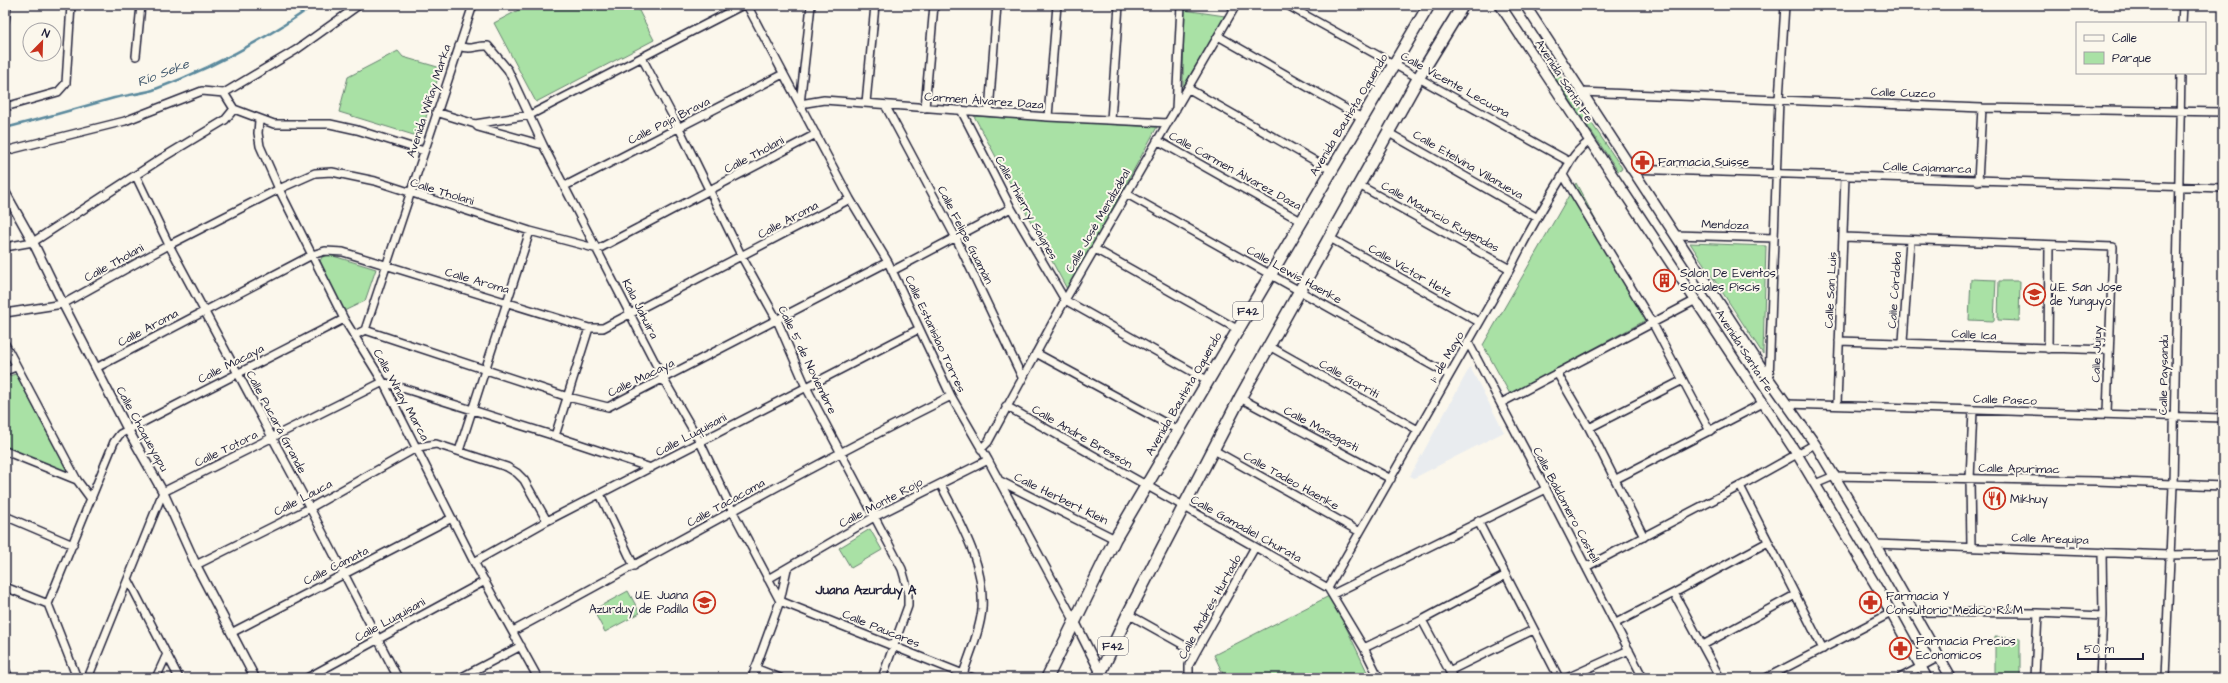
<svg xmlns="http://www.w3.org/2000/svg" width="2228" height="683" font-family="'Architects Daughter',sans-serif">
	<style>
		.built { fill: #e9ecef }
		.green { fill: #a9e1a5; stroke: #668270 }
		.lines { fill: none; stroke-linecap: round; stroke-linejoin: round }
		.stream { stroke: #5a899d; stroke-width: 2.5 }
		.minor-casing { stroke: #22223b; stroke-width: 10 }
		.tertiary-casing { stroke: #22223b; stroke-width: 11 }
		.secondary-casing { stroke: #22223b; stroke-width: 12 }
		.primary-casing { stroke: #22223b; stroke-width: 14 }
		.minor { stroke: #fbf7ec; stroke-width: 7 }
		.tertiary { stroke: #fbf7ec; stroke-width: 8 }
		.secondary { stroke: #fbf7ec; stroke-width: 9 }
		.primary { stroke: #fbf7ec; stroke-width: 11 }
		.labels { text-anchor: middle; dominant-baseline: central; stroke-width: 4; stroke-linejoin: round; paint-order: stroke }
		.shield { fill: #fbf7ec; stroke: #636270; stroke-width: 1 }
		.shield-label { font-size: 11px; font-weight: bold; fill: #22223b }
		.street-label { font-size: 12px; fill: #22223b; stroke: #fbf7ec }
		.poi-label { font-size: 12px; fill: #22223b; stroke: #fbf7ec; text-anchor: start }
		.water-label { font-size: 13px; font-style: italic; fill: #3e566c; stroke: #fbf7ec }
		.neighbourhood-label { font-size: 13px; font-weight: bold; fill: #22223b; stroke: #fbf7ec }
	</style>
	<rect width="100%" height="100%" fill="#fbf7ec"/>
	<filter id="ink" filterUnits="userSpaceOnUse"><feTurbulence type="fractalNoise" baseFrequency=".025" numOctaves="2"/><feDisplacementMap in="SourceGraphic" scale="8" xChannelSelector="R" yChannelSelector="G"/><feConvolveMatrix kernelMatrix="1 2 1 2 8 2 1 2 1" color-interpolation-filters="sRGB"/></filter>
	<g filter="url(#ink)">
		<path class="built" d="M1470 367 1504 432 1414 478 1410 476Z"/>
		<path class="green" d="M528 5H636L654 40 536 102 494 23Z
			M1184 10 1225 16 1183 87Z
			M398 51 403 57 441 68 420 137 339 112 348 77Z
			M1555 69 1622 168 1621 170 1618 171 1551 72Z
			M974 116 1157 127 1068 291Z
			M1576 183 1648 319 1510 394 1483 345Z
			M1690 243 1766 246 1763 354Z
			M330 255 376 269 365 301 344 311 320 261 322 257Z
			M1971 279 1996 280 1994 321 1969 320Z
			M1999 281H2020L2019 321 1998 320Z
			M16 374 68 472 5 447V377Z
			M870 529 882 550 851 568 839 548Z
			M628 591 640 613 605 632 593 610Z
			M1331 595 1368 674 1361 678H1225L1214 655Z
			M1995 637 2020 638V677H1995Z"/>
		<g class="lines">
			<path class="stream" d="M5 128C42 119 78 108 114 98 126 95 140 94 153 90 210 69 264 40 314 5"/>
			<defs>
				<path id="minor" d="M747 5 850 199 888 262 951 396 988 460 1074 620
					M811 5 800 104 824 100 1048 117 1168 123
					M1287 5 1570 162
					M5 21 7 5
					M2182 23 2183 5
					M1218 36 1362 118
					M459 46C472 51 475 45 488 46L508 70 543 145 664 380 700 442 733 512 780 601 973 678
					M136 56 141 5
					M642 58 679 128 742 257 777 320 806 387 902 569 908 590V606L882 678
					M1189 89 1331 170
					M1581 92 1982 108 2223 112
					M224 93 234 109 274 124H330L357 130 424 151
					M866 103 875 5
					M885 105 956 238 1022 377
					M5 107 58 92 66 83 71 5
					M925 108 934 5
					M1176 109 1181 5
					M961 110 1011 208 1065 300 1207 380
					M436 112 475 124 530 115 743 5
					M989 112 997 5
					M1048 117 1057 5
					M259 120 258 133 260 146 279 189 344 319 383 382 474 562 538 678
					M1111 120 1119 5
					M475 124 478 127 543 145
					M1389 133 1536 217
					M1157 140 1301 221
					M5 151 125 121 202 91 224 93 296 50 359 5
					M1630 169 2223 188
					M1563 175 1653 324 1710 431
					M136 176 169 245 310 508 398 678
					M1978 181 1982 108
					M1359 185 1510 269
					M565 186 783 74
					M1127 194 1449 375
					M1675 235 1774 238
					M1844 237 2113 247 2107 413
					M1330 238 1479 322
					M5 247 33 242 162 158 225 120 234 109
					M1095 249 1237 329
					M892 271 1011 208
					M5 313 63 304 169 245 279 189 315 173 332 172 375 181 530 231 598 249 816 134
					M365 330 568 397 608 407 888 262
					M355 335 365 330 473 5
					M1839 341 2108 350
					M1468 342 1546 489 1643 678
					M1903 342 1910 240
					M5 344 77 480 91 499
					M1269 346 1418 430
					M2048 349 2049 246
					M1036 353 1178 430
					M96 368 312 255 325 251 343 252 589 328H603L850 199
					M5 371 16 367
					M1557 373 1589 428 1644 537
					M1769 379 1779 99 1785 5
					M1240 398 1391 479
					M1501 403 1696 300
					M1787 404 2223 418
					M1837 405 1845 176
					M1006 406 1328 588 1364 648 1379 678
					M1589 428 1683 380
					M555 436 589 328
					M981 449 988 442 1065 300 1236 5
					M1212 449 1360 532
					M5 451 77 480
					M459 451 530 231
					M1616 479 1763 403
					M998 480 1115 539
					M1815 484 1834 476 2096 481 2223 486
					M941 485C960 523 985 563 982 609 980 631 970 653 963 674
					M1740 486 1823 649
					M600 494 634 566
					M5 516 73 545
					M1478 521 1559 678
					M1875 544 2169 555 2223 554
					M1971 547 1970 479 1973 410
					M474 562 547 521 919 329
					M196 565 310 508 418 447 436 444 507 467 517 473 524 480 547 521
					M1586 567 1740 486 1815 444
					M128 579 179 678
					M768 579 876 516 988 460
					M5 587 48 604
					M1328 588 1510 269C1525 238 1542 209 1560 180 1568 166 1574 151 1589 142
					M1674 593 1768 542
					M1333 594 1546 489
					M1914 612 2038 613 2103 616
					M1128 614 1196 652
					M1422 620 1453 678
					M1616 623 1674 593 1720 678
					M513 631C659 553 802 470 951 396
					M231 633 452 518
					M1703 645 1795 595
					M1364 648 1422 620 1506 575
					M755 668 780 678
					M5 669 9 678
					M1449 671 1533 630
					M77 678 48 604 114 442 120 434 344 319
					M88 678 163 492 383 382 555 436 651 468
					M156 678 167 654
					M307 678 485 581
					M460 678 521 646
					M752 678 780 601 787 569
					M1189 678V665L1196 652 1255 547
					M1567 678 1629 650
					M1766 678 1891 613
					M1900 678 1939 657
					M2035 678 2038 613
					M2100 678 2103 616 2102 552
					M2165 678 2173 485 2181 73"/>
				<path id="tertiary" d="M5 192 33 242 63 304 128 430 163 492 196 565 255 678
					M1074 620 1102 676"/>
				<path id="secondary" d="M1500 5 1797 454 1878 589 1927 678
					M1525 5 1769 379 1815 444 1875 544 1951 678"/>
				<path id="primary" d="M1047 678 1115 539 1429 5
					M1098 678 1128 614 1240 398 1419 77 1463 5"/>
			</defs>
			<use href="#minor" class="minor-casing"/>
			<use href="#tertiary" class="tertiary-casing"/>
			<use href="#secondary" class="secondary-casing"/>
			<use href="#primary" class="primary-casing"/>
			<use href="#minor" class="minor"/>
			<use href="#tertiary" class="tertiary"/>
			<use href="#secondary" class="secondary"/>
			<use href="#primary" class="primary"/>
		</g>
	</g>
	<defs>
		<symbol id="pharmacy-ring" viewBox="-11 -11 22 22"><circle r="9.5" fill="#fbf7ec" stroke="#c8321e" stroke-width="1.5"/><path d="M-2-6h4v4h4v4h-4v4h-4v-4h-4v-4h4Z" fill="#c8321e"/></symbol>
		<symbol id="building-ring" viewBox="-11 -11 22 22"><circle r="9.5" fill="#fbf7ec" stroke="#c8321e" stroke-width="1.5"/><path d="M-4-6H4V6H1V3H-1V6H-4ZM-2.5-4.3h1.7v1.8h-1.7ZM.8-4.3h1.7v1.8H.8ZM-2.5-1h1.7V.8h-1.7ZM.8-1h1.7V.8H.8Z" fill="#c8321e"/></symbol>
		<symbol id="school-ring" viewBox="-11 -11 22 22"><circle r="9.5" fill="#fbf7ec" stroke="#c8321e" stroke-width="1.5"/><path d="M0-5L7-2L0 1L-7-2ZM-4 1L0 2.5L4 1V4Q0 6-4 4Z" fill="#c8321e"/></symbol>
		<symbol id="restaurant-ring" viewBox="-11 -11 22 22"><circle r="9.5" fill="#fbf7ec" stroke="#c8321e" stroke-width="1.5"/><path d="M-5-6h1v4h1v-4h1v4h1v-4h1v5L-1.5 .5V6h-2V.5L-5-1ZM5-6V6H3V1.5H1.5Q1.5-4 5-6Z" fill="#c8321e"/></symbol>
	</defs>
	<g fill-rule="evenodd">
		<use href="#pharmacy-ring" x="1630" y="150" width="25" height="25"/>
		<use href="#building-ring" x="1652" y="268" width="25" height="25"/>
		<use href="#school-ring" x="2022" y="282" width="25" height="25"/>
		<use href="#restaurant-ring" x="1982" y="486" width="25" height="25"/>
		<use href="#school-ring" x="692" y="590" width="25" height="25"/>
		<use href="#pharmacy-ring" x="1858" y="590" width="25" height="25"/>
		<use href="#pharmacy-ring" x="1888" y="636" width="25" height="25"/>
	</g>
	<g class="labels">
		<g class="shield">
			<rect x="1233" y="302" width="30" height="18" rx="3"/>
			<rect x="1098" y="637" width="30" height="18" rx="3"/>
		</g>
		<g class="shield-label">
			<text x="1248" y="311">F42</text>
			<text x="1113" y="646">F42</text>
		</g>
		<g class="street-label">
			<text transform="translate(1564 81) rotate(57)">Avenida Santa Fe</text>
			<text transform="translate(1455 85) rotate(29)">Calle Vicente Lecuona</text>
			<text transform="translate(1903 93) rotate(2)">Calle Cuzco</text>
			<text transform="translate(429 101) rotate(-72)">Avenida Wiñay Marka</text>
			<text transform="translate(984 101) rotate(4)">Carmen Álvarez Daza</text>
			<text transform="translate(1349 115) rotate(-59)">Avenida Bautista Oquendo</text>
			<text transform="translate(669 121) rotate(-27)">Calle Paja Brava</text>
			<text transform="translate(754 155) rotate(-28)">Calle Tholani</text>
			<text transform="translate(1468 165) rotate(30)">Calle Etelvina Villanueva</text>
			<text transform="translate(1927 168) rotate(2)">Calle Cajamarca</text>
			<text transform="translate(1235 171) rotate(29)">Calle Carmen Álvarez Daza</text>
			<text transform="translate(442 192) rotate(17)">Calle Tholani</text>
			<text transform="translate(1026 208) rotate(61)">Calle Thierry Saignes</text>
			<text transform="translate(1440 217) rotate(29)">Calle Mauricio Rugendas</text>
			<text transform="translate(788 220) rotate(-28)">Calle Aroma</text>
			<text transform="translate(1098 221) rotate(-60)">Calle José Mendizábal</text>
			<text transform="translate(1725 225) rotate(2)">Mendoza</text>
			<text transform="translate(965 235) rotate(63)">Calle Felipe Guamán</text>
			<text transform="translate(114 263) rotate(-29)">Calle Tholani</text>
			<text transform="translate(1410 271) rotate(30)">Calle Víctor Hetz</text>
			<text transform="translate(1294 275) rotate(29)">Calle Lewis Haenke</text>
			<text transform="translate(477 281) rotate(16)">Calle Aroma</text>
			<text transform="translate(1831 290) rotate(-87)">Calle San Luis</text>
			<text transform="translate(1895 290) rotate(-86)">Calle Córdoba</text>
			<text transform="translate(640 309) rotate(63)">Kala Jahuira</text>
			<text transform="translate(148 328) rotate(-28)">Calle Aroma</text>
			<text transform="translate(935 334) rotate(65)">Calle Estanislao Torres</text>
			<text transform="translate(1974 335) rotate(3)">Calle Ica</text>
			<text transform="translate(1744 351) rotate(57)">Avenida Santa Fe</text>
			<text transform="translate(2097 354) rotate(-88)">Calle Jujuy</text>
			<text transform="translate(1447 357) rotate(-60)">1º de Mayo</text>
			<text transform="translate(807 360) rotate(64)">Calle 5 de Noviembre</text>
			<text transform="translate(231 364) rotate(-27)">Calle Macaya</text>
			<text transform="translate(2164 375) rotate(-89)">Calle Paysandú</text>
			<text transform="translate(641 378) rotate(-26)">Calle Macaya</text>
			<text transform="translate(1349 379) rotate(29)">Calle Gorriti</text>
			<text transform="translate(1184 394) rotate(-60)">Avenida Bautista Oquendo</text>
			<text transform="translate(401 395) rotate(61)">Calle Winay Marca</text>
			<text transform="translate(2005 400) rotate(2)">Calle Pasco</text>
			<text transform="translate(276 422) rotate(62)">Calle Pucará Grande</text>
			<text transform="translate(142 429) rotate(61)">Calle Choqueyapu</text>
			<text transform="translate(1321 429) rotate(28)">Calle Masagasti</text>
			<text transform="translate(691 435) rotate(-28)">Calle Luquisani</text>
			<text transform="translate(1082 437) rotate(30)">Calle Andre Bressón</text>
			<text transform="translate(226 449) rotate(-26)">Calle Totora</text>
			<text transform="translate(2019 469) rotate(1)">Calle Apurimac</text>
			<text transform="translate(1291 481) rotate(29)">Calle Tadeo Haenke</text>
			<text transform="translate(303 498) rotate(-28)">Calle Lauca</text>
			<text transform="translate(1061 499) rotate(26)">Calle Herbert Klein</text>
			<text transform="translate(726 503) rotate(-29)">Calle Tacacoma</text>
			<text transform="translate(881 503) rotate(-28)">Calle Monte Rojo</text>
			<text transform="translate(1566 505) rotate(62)">Calle Baldomero Castell</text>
			<text transform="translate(1246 529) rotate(29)">Calle Gamadiel Churata</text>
			<text transform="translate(2050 539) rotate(2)">Calle Arequipa</text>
			<text transform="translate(336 566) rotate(-27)">Calle Camata</text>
			<text transform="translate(1210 607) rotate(-61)">Calle Andrés Hurtado</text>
			<text transform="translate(390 620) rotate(-29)">Calle Luquisani</text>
			<text transform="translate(881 629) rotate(22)">Calle Paucares</text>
		</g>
		<g class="poi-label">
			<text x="1658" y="162">Farmacia Suisse</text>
			<text x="1680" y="273">Salon De Eventos<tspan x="1680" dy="14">Sociales Piscis</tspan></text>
			<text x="2050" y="287">U.E. San Jose<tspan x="2050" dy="14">de Yunguyo</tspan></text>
			<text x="2010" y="499">Mikhuy</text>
			<text x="688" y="595" text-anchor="end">U.E. Juana<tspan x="688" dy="14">Azurduy de Padilla</tspan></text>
			<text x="1886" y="596">Farmacia Y<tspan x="1886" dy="14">Consultorio Medico R&amp;M</tspan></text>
			<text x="1916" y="641">Farmacia Precios<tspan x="1916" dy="14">Economicos</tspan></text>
		</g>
		<g class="water-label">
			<text transform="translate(163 73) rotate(-21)">Río Seke</text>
		</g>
		<g class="neighbourhood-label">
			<text x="866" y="590">Juana Azurduy A</text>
		</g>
	</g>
	<rect width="2228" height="683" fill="none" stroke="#fbf7ec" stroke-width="20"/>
	<rect x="10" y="10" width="2208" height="663" fill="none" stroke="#22223b" stroke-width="1.5" filter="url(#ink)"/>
	<rect x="2076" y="22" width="130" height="52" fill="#fbf7ec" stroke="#a4a2a5"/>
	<rect x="2084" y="35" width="20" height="6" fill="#fbf7ec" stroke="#a4a2a5"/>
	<text x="2112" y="42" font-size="12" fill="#22223b">Calle</text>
	<rect x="2084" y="52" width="20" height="12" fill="#a9e1a5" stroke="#a4a2a5"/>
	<text x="2112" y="62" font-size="12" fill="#22223b">Parque</text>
	<g transform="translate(42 42) rotate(23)"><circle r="19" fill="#fbf7ec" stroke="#a4a2a5"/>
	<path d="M0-3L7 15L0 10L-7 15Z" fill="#c8321e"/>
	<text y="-6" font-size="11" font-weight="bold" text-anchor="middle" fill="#22223b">N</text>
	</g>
	<path d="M2078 653v6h65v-6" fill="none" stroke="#22223b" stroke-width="2"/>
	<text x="2084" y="653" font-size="12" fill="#22223b" stroke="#fbf7ec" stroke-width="3" paint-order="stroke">50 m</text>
</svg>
